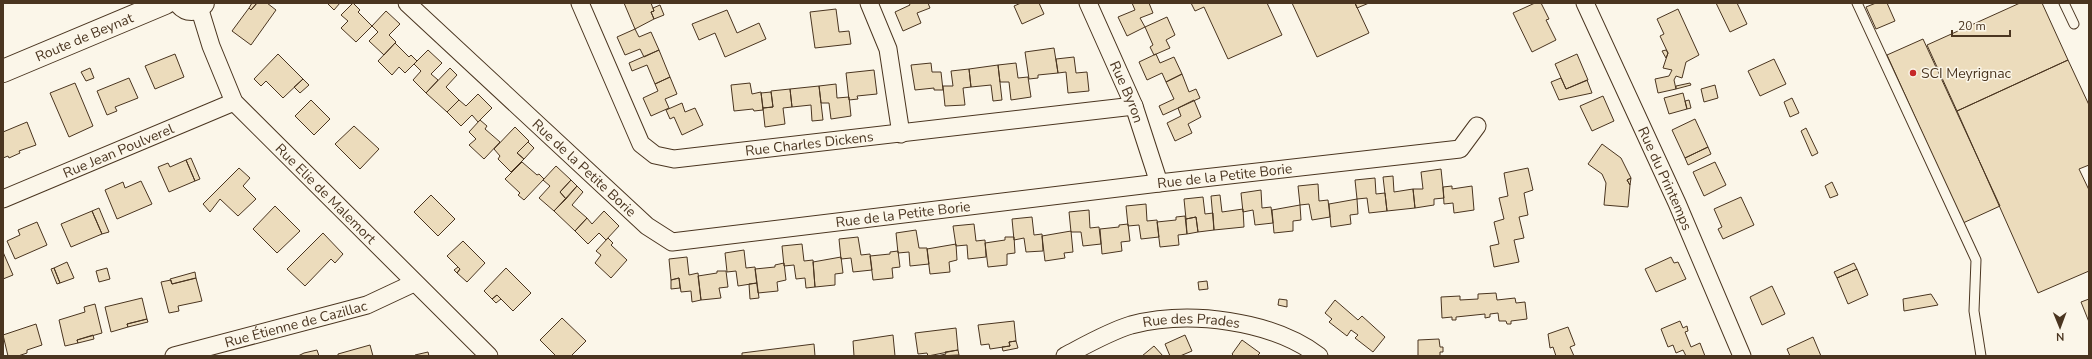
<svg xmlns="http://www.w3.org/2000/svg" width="2092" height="359" font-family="'Nunito Sans',sans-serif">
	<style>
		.building { fill: #ecdcbc; stroke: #4a3520 }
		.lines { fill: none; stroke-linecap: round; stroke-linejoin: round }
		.service-casing { stroke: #4a3520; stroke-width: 11 }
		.minor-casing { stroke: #4a3520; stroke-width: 19 }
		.primary-casing { stroke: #4a3520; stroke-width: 24 }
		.service { stroke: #fbf6e9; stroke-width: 9 }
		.minor { stroke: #fbf6e9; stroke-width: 17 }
		.primary { stroke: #fbf6e9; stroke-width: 22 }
		.poi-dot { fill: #c62828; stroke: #fbf6e9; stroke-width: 1.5 }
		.labels { text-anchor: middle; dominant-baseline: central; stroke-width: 3; stroke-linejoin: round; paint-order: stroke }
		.street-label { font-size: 14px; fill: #4a3520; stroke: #fbf6e9 }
		.poi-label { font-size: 14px; fill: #4a3520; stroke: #fbf6e9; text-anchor: start }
	</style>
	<rect width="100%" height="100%" fill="#fbf6e9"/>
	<path class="building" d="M252 3H257L251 10 249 8Z
		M257 3H267L276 10 251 45 232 31 249 8 251 10Z
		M327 3H340L334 10Z
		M353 3 360 10 358 12 372 26 356 42 341 28 348 21 341 15Z
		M624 3H651L654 11 651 12 654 19 635 29Z
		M909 3H928L930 8 917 13 921 23 903 31 895 12 910 5Z
		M1021 3H1039L1044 14 1022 24 1014 6Z
		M1132 3H1149L1153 13 1140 18 1145 27 1127 36 1118 17 1135 10Z
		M1191 3H1267L1282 35 1228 59 1204 7 1195 11Z
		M1292 3H1355L1369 33 1317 57Z
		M1355 3H1369L1357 8Z
		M1535 3H1541L1549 19 1546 20 1556 40 1532 52 1513 13Z
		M1716 3H1737L1747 24 1730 32Z
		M1876 3H1887L1895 21 1876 29 1866 7Z
		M2020 3H2042L2068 60 1957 111 1927 45Z
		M660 5 664 15 654 19 651 12 654 11 653 8Z
		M836 9 839 32 849 31 851 44 815 48 810 12Z
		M1678 9 1699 55 1686 62 1682 78 1676 76 1674 80 1676 89 1658 93 1655 79 1669 76 1672 70 1663 68 1668 53 1660 36 1664 34 1657 19Z
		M727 10 737 33 759 23 766 39 725 57 715 33 699 40 692 24Z
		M386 11 400 24 389 35 396 42 384 55 369 41 378 32 372 26Z
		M1167 17 1175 35 1166 40 1170 48 1154 55 1150 47 1153 45 1145 27Z
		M635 29 639 37 651 32 659 50 644 57 640 49 625 55 617 37Z
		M1923 39 2000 206 1963 223 1887 55Z
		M395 43 409 57 411 55 417 61 405 73 399 67 392 75 378 61Z
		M1054 48 1058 73 1038 75V78L1029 79 1025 52Z
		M428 50 442 63 431 74 438 80 426 93 413 80 421 71 414 64Z
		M659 50 670 77 655 84 647 65 632 71 629 63Z
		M1666 50 1668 53 1666 58 1662 51Z
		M175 54 184 77 155 89 145 66Z
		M278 54 303 79 283 98 266 81 261 86 254 79Z
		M1156 54 1160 63 1174 57 1182 74 1166 82 1162 73 1147 80 1139 62Z
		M1577 54 1588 80 1566 89 1555 64Z
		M1074 57 1076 73 1087 72 1089 91 1068 93 1066 72 1058 73 1056 59Z
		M1774 59 1786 84 1760 96 1748 71Z
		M2068 60 2089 105V165L2079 169 2089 190V271L2038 293 1957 111Z
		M931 63 932 72H941L943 90H934V88L915 90 911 65Z
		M1016 63 1018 78 1028 77 1031 97 1011 100 1009 82H1000L998 65Z
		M998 65 1002 100 993 101 991 85 971 87 969 69Z
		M90 68 94 78 86 81 81 72Z
		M450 68 457 75 446 87 459 100 447 112 426 93Z
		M969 69 971 87 963 88 965 105 945 106 943 86H953L951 71Z
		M874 70 877 94 857 96 858 99 849 100 846 73Z
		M1182 74 1189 92 1196 89 1200 98 1163 115 1159 106 1174 99 1166 82Z
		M670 77 677 94 665 99 669 108 651 116 643 98 658 91 655 84Z
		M129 78 138 98 115 107 117 111 107 115 97 91Z
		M1561 78 1566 89 1587 80 1592 93 1559 100 1551 82Z
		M303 79 309 85 300 93 294 87Z
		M75 83 93 126 69 137 50 93Z
		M750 83 752 94 761 92 763 110 754 111 753 109 734 111 731 85Z
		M1690 83 1691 85 1676 89V86Z
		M836 84 837 98 849 97 851 116 831 119 829 103H821L819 86Z
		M1715 85 1718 98 1704 102 1701 89Z
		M819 86 823 120 812 121 811 105 792 107 790 89Z
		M790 89 792 107 783 108 785 124 765 127 763 108 773 107 771 91Z
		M771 92 773 107 763 108 761 93Z
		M1683 93 1687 109 1669 114 1664 98Z
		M478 94 492 108 478 122 472 115 461 126 447 112 459 100 466 106Z
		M1603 96 1614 121 1592 131 1580 106Z
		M1792 98 1799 113 1790 117 1784 102Z
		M311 100 330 119 314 135 295 116Z
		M1194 100 1201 117 1188 124 1192 133 1175 141 1167 123 1181 116 1178 108Z
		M1689 100 1691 108 1687 109 1685 101Z
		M682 103 685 112 695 108 703 125 682 135 674 117 670 119 666 110Z
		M1695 119 1708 147 1685 158 1672 130Z
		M480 120 487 126 485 129 500 142 484 159 469 145 476 139 469 132Z
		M27 122 36 145 19 151 20 153 9 158 8 156 3 158V132Z
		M354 126 379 149 360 169 335 144Z
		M515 127 529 141 517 153 524 159 511 172 498 159 500 156 494 149Z
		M1806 128 1818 153 1812 156 1801 131Z
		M528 142 534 148 524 159 517 153Z
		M1602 144 1621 158 1631 178 1627 180 1630 185 1628 207 1604 205 1606 183 1602 174 1588 164Z
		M1708 147 1711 154 1688 165 1685 158Z
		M191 158 200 179 195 181 186 160Z
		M186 160 195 181 169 192 158 167 168 163 170 167Z
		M522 162 537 175 539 174 544 179 524 200 518 195 520 193 505 179Z
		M1715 162 1726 185 1704 196 1693 172Z
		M556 166 571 180 560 192 566 199 554 211 539 198 550 186 543 180Z
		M239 168 250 178 243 186 256 199 238 216 220 199 210 212 203 204Z
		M1528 168 1533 190 1524 193 1528 215 1519 217 1524 238 1514 240 1519 262 1494 267 1490 246 1499 244 1494 222 1504 219 1499 198 1508 196 1504 173Z
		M1441 169 1444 198 1434 199V205L1415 208 1413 189H1423L1421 172Z
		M1393 176 1394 192 1413 189 1415 208 1387 211 1383 177Z
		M1375 178 1376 194 1385 193 1387 211 1369 213 1367 198 1357 199 1355 180Z
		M1631 178 1630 185 1627 180Z
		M571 180 577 186 566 199 560 192Z
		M141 181 152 204 117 219 105 190 123 182 125 188Z
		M1832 182 1838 195 1830 198 1825 186Z
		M1318 184 1319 201 1328 200 1330 217 1312 220 1309 204 1300 205 1298 186Z
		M577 186 583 192 572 205 587 218 575 231 554 211Z
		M1452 186V189L1472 186 1474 210 1454 213 1453 203 1444 204 1443 187Z
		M1261 190 1262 208 1271 207 1273 223 1255 225 1253 210 1243 212 1241 193Z
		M431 195 455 219 438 236 414 212Z
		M1220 195 1222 212 1243 209 1244 227 1214 230 1211 196Z
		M1203 197 1205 214 1213 213 1214 230 1198 232 1196 217 1186 219 1184 199Z
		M1741 197 1754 225 1723 239 1718 229 1722 227 1714 209Z
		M1357 199 1358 214 1350 215 1351 224 1331 227 1329 204Z
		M1146 204 1147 221 1157 220 1159 237 1141 239 1139 225 1128 226 1126 206Z
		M1300 205 1301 220 1293 221V231L1274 233 1272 210Z
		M275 206 300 231 277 253 253 229Z
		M99 208 109 232 102 234 92 211Z
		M1089 210 1090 228 1099 227 1101 244 1083 246 1081 232H1071L1069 212Z
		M92 211 102 234 71 247 61 224Z
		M604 211 619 226 606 240 599 233 588 244 575 231 587 218 592 224Z
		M1185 216 1187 234 1178 235 1179 245 1160 247 1157 222 1176 220V217Z
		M1032 217 1034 235 1042 234 1043 251 1026 252 1024 238 1014 240 1012 219Z
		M1196 217 1198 232 1187 234 1186 219Z
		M37 222 47 245 15 259 7 241 20 235 18 230Z
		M974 224 976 241 985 240 986 257 968 259 967 245 956 246 953 226Z
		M1128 224 1130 241 1121 242 1122 251 1102 254 1100 229 1119 227V225Z
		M916 230 919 248H927L929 264 910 266 909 252 898 253 896 233Z
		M1071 231 1073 252 1064 253 1065 258 1045 261 1042 236Z
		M323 233 343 254 335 263 331 259 305 286 287 269Z
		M858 237 861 255 870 254 872 270 853 272 851 258 841 259 839 239Z
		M1005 237H1014L1015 253 1007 254V265L988 267 985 243 1005 240Z
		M608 238 613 243 611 245 627 260 611 278 595 263 601 255 596 251Z
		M463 241 485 263 467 282 457 273 460 269 447 256Z
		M802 244 804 261 813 260 815 287 806 288 805 278 796 279 794 265 784 266 782 246Z
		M956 244 957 260 949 262 950 272 930 274 927 249Z
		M744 250 746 268 755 267 757 283 738 286 736 271 727 272 725 253Z
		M898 251 900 267 892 268 893 278 873 280 870 256 890 254V252Z
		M3 252 13 275 3 279Z
		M687 257 689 275 698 273 701 300 692 302 691 291 681 292 679 278 671 280 669 259Z
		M841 257 843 273 835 274V285L815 287 813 262Z
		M1671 257 1674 263 1678 262 1686 279 1656 292 1645 269Z
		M67 262 74 278 60 283 54 268Z
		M784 263 786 280 777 282 778 291 758 293 755 269 775 267V265Z
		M1854 263 1857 269 1837 278 1834 272Z
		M458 267 460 269 457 273 454 270Z
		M54 268 60 283 57 284 51 269Z
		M107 268 110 279 99 282 96 271Z
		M506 268 531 293 513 311 497 295 492 299 484 291Z
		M1857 269 1868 295 1848 304 1837 278Z
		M717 271H726L728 287 719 288 721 298 701 300 698 276 717 273Z
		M195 272 196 278 172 284 170 279Z
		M196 278 202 301 178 306 179 311 169 313 161 282 171 280 172 284Z
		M679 278 680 288 671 289V280Z
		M1207 281 1208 289 1199 290 1198 282Z
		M757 283 759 298 750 299 749 284Z
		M1772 286 1785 314 1762 325 1750 297Z
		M1496 293 1497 300 1515 298 1516 303 1525 302 1527 319 1511 321V324H1507L1506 321H1499L1498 313 1490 314V317L1485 318V314L1456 317V320H1452V317L1442 318 1441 297 1460 296V300L1478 299V294Z
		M1931 294 1938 305 1904 311 1903 299Z
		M497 295 501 299 496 303 492 299Z
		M142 298 147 319 127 324 128 327 111 332 105 307Z
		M1279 299 1287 300V307L1278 305Z
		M2089 299V322L2081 302Z
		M1335 300 1358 320 1362 316 1385 337 1373 352 1355 338 1358 335 1351 330 1347 336 1329 322 1332 319 1325 313Z
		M95 304 102 333 77 340 78 343 65 346 59 320 85 312 84 307Z
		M562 318 586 341 571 356H556L540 340Z
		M147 319 148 322 128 327 127 324Z
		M1014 321 1016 341 1009 342 1010 346 990 349 989 344 981 345 978 325Z
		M1680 321 1683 328 1687 326 1688 331 1685 332 1691 347 1700 343 1705 356H1686L1683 350 1676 353 1673 345 1668 347 1661 329Z
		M36 324 42 345 27 350V353L18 356H8L3 335Z
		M1568 327 1575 345 1570 347 1574 356H1556L1553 347 1550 348 1548 334Z
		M956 328 958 350 928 356 927 353 918 354 915 333Z
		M93 335 94 339 78 343 77 340Z
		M893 335 895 356H854L853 341Z
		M1185 335 1192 351 1180 356H1170L1165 344Z
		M1813 337 1821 356H1790L1787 349Z
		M1439 339 1440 347H1443V352H1440V356H1418V340Z
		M1242 340 1260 353 1257 356H1234L1232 354Z
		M1016 341 1018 348 1003 351 1002 347 1010 346 1009 342Z
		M814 344 815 356H742V353Z
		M370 345 373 356H338V354Z
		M1154 346 1163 356H1142Z
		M317 350 319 356H298L304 353Z
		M958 350 959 355 937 356 946 354 945 352Z
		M428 352 429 356H415V355Z"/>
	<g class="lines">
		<defs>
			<path id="service" d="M1857 3 1976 260 1974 311 1981 356
				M2064 3 2074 24"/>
			<g id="minor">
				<path id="s1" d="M407 3 647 226 672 242 1159 183 1460 149 1477 126"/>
				<path id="s2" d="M580 3 641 144 655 155 674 159 1134 106"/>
				<path d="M869 3 888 49 901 134"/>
				<path id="s3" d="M1088 3 1134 106 1159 183"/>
				<path id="s4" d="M1585 3 1677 203 1742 356"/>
				<path id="s5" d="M199 7 211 46 234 102 489 356"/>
				<path id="s6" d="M3 199 234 102"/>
				<path id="s7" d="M174 356 367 305 414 283"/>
				<path id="s8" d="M1065 356C1086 345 1108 332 1131 325 1189 310 1271 320 1319 356"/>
			</g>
			<g id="primary">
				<path d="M180 3C187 11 196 11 203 3"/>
				<path id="s9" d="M3 71 165 3"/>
			</g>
		</defs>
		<use href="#service" class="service-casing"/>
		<use href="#minor" class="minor-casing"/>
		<use href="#primary" class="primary-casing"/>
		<use href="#service" class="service"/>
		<use href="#minor" class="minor"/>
		<use href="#primary" class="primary"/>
	</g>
	<circle class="poi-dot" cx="1913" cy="73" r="4"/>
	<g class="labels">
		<g class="street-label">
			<text stroke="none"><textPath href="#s9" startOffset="88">Route de Beynat</textPath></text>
			<text stroke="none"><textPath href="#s3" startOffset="97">Rue Byron</textPath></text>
			<text stroke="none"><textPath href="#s2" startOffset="327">Rue Charles Dickens</textPath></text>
			<text stroke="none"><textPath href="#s6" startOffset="125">Rue Jean Poulverel</textPath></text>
			<text stroke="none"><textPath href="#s1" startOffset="242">Rue de la Petite Borie</textPath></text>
			<text stroke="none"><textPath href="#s1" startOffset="914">Rue de la Petite Borie</textPath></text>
			<text stroke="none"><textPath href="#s4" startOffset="193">Rue du Printemps</textPath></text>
			<text stroke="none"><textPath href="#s5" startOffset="231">Rue Elie de Malemort</textPath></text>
			<text stroke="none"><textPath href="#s1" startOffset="590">Rue de la Petite Borie</textPath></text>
			<text stroke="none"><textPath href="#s7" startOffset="126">Rue Étienne de Cazillac</textPath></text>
			<text stroke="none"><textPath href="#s8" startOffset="134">Rue des Prades</textPath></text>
		</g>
		<g class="poi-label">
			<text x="1921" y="73">SCI Meyrignac</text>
		</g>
	</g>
	<rect width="2092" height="359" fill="none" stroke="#4a3520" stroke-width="8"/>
	<g transform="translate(2060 327) rotate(179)" stroke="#fbf6e9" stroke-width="3" paint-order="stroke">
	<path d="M0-3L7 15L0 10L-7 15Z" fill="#4a3520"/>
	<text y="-6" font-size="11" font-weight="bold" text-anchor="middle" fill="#4a3520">N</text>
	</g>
	<path d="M1952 30v6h58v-6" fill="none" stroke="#4a3520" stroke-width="2"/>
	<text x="1958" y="30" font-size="12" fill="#4a3520" stroke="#fbf6e9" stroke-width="3" paint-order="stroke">20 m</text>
</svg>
